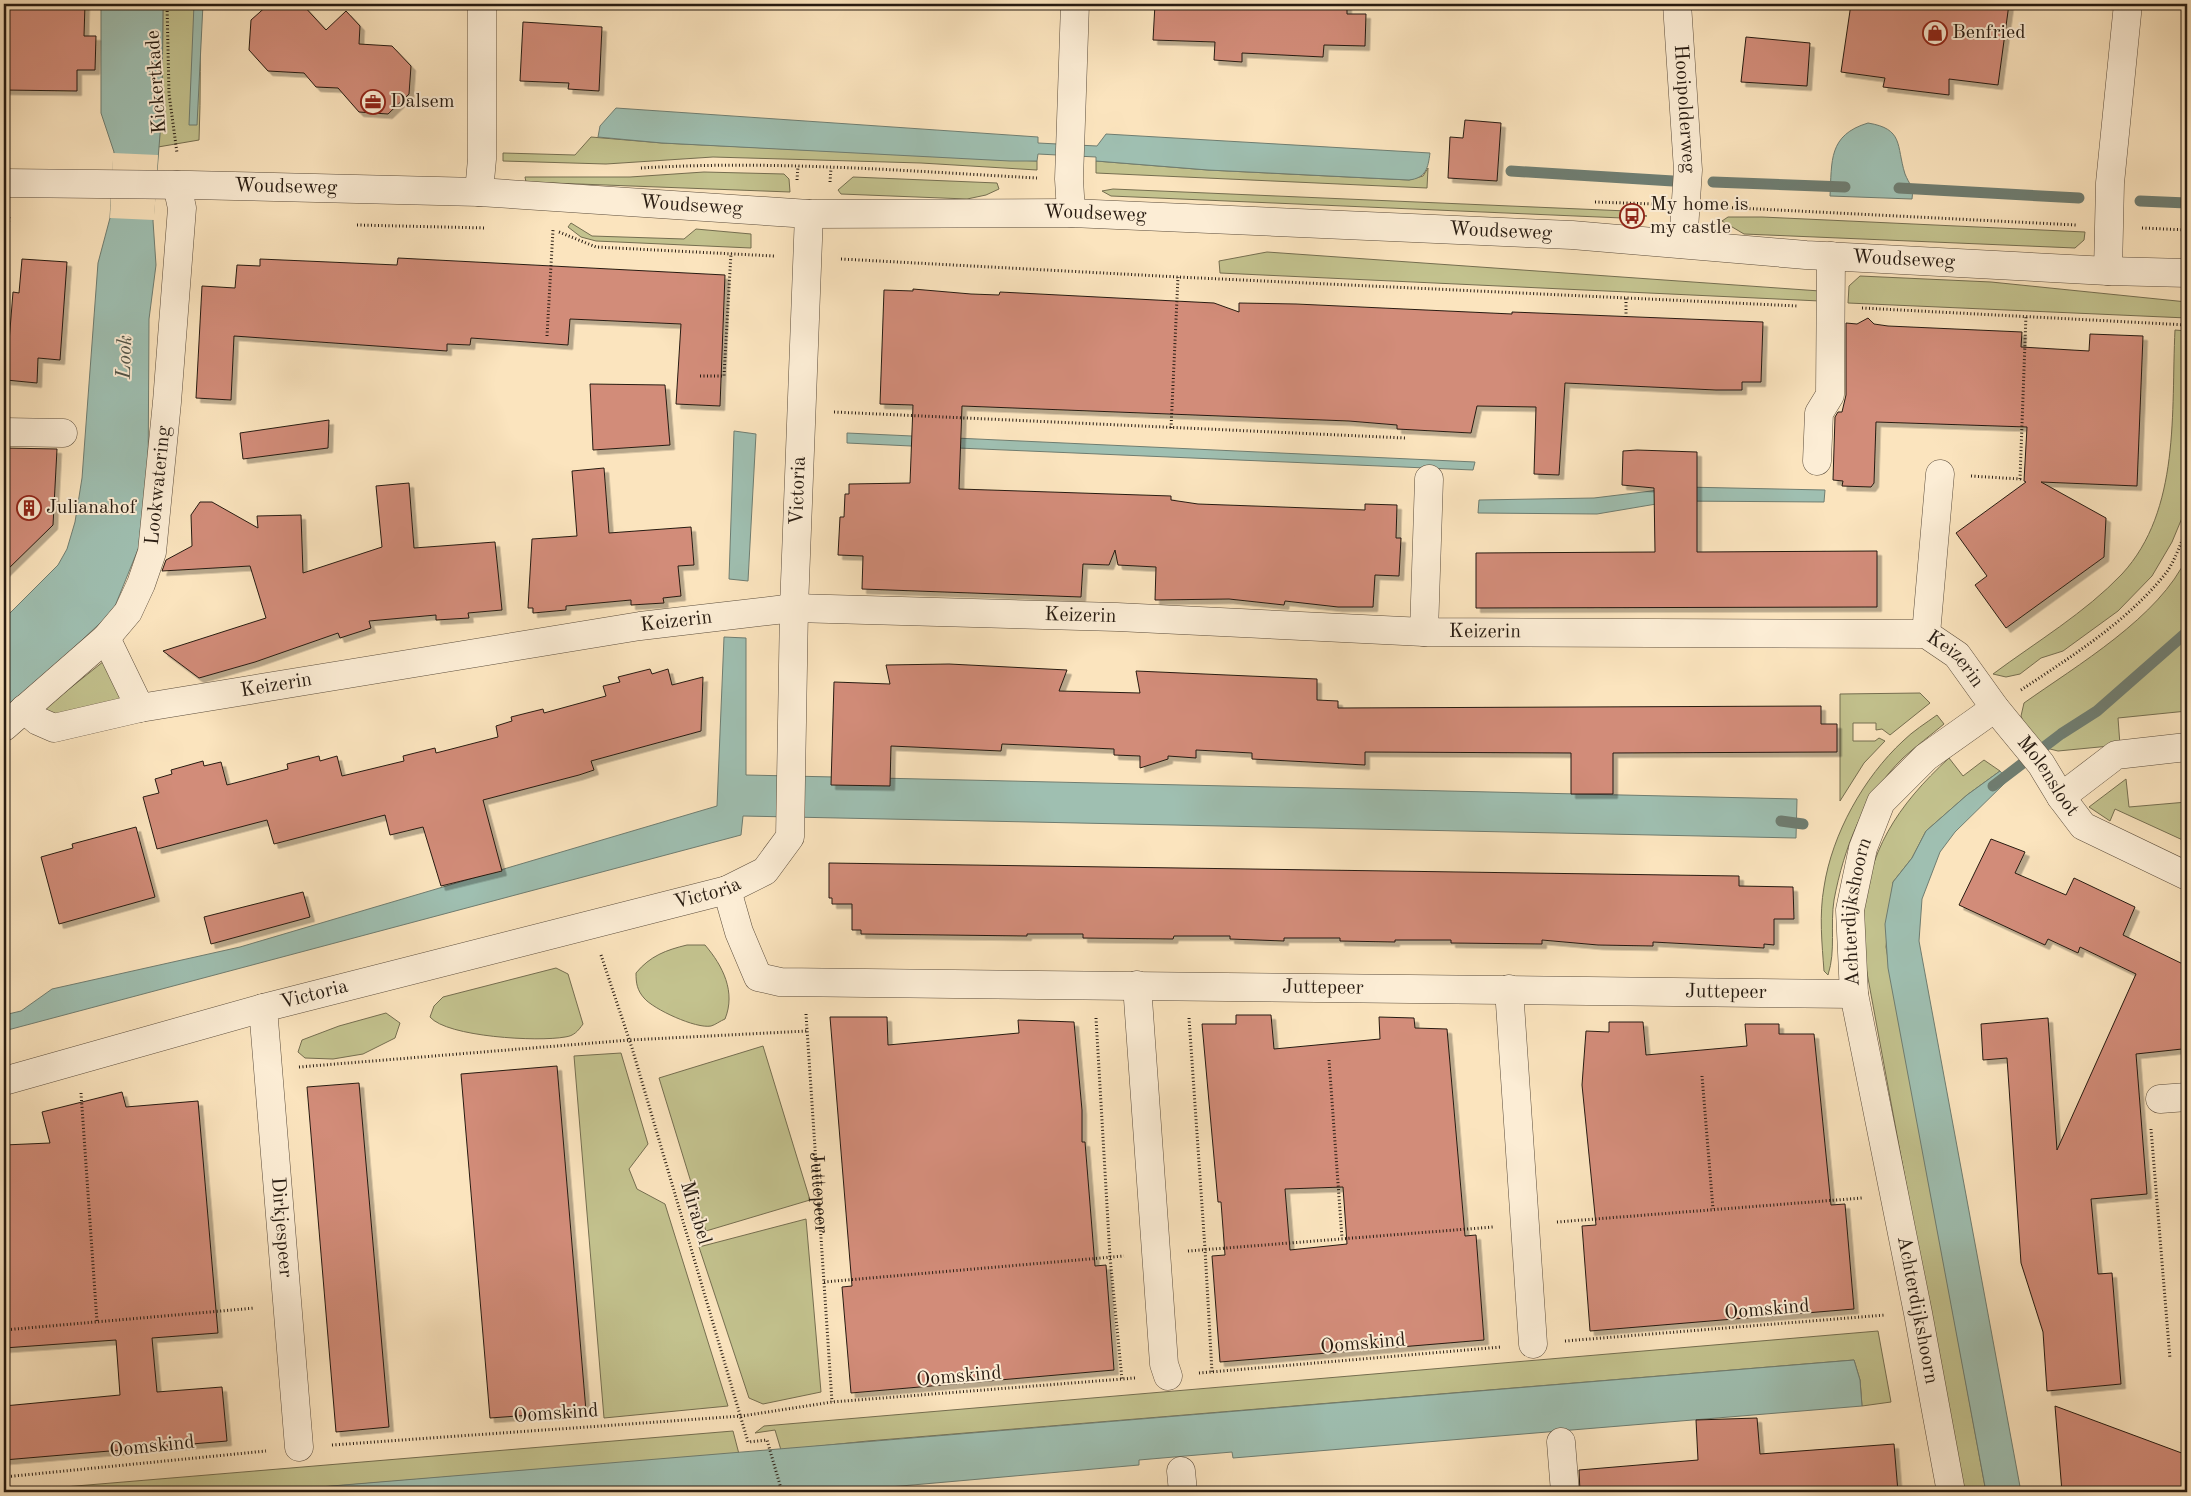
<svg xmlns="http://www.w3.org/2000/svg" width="2191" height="1496" font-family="'Old Standard TT',serif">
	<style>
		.green { fill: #c3c28e; stroke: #756e50 }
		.water { fill: #9fbfb1; stroke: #6f7d71 }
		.pier { fill: #fbe4be }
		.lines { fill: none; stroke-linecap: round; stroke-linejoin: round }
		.stream { stroke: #6f7d71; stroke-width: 11 }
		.building { fill: #d28c79; stroke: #271b11; fill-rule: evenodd; filter: url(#shadow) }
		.minor-casing { stroke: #5c4d3c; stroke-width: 29 }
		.path { stroke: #271b11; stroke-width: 3; stroke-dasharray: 1 2.5; stroke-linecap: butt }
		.minor { stroke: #fcedd5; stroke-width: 28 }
		.labels { text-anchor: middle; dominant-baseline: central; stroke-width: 4; stroke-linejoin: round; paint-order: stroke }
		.poi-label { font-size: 20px; fill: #271b11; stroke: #fcedd5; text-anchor: start }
		.street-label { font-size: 20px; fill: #271b11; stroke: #fcedd5 }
		.water-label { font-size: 21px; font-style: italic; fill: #515449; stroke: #fcedd5 }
	</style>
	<defs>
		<filter id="shadow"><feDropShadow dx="4.5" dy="4.5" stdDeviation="0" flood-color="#0004"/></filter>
	</defs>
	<rect width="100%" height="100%" fill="#fbe4be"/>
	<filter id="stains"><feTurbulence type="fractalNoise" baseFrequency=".004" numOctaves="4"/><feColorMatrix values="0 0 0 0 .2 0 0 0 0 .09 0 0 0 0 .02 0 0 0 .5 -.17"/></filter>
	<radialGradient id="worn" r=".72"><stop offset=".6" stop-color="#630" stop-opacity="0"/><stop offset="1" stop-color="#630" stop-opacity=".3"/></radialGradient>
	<path class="green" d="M163 4H200C200 49 201 94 199 140L158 147 162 110Z
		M591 137 662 143 1037 161V170L921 163 713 157 606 164 503 161V153L575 155Z
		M1096 161 1208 170 1409 180 1423 176 1428 168 1427 188 1096 173Z
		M704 172 784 174 789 179 790 192 526 182 525 177H630Z
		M853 177 997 183 999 189 986 195 967 199 841 194 838 190Z
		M1113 189 1627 211 1647 216 1622 218 1111 196 1102 191Z
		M1728 217H1762L2085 232 2084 240 2075 248 1744 234 1722 221Z
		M571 223 592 236 684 239 696 229 751 234V248L596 241 581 237 568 227Z
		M1267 252 1820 291V301L1220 273 1219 261Z
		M1860 276 1991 282 2187 302V318L1848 303 1849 286Z
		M2175 330 2187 331V506L2172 542 2152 576 2118 611 2063 651 2041 658 2020 674 2006 677 1993 674C2036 642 2085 613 2122 574 2181 510 2171 411 2175 330Z
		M2187 557V711L2118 718 2120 745 2058 751 2050 749 2040 744 2025 726 2021 716 2024 703C2076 666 2160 617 2187 557Z
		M104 661 123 702 62 717 44 709Z
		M1920 693 1930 703 1890 735 1882 729 1876 730V723H1853V741H1875L1879 738 1885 741 1864 763 1840 801V694Z
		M1937 715 1944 724C1931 735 1916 746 1903 758 1864 796 1844 847 1834 900 1830 925 1836 950 1828 975L1824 971C1822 944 1819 915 1824 887 1832 834 1864 777 1903 741 1913 731 1926 723 1937 715Z
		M1949 758 1963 776 1984 760 2000 771 1967 795 1926 831 1912 858 1893 882 1886 947 1986 1492H1963L1865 962C1863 950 1861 936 1862 924 1867 851 1897 806 1949 758Z
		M2126 779 2129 807 2187 802V842L2115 809 2110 821 2089 807Z
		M687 945H705C723 966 736 992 725 1019 720 1021 715 1025 711 1026 696 1029 653 1009 644 998 637 990 636 983 636 973 650 956 666 950 687 945Z
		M556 968 568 974 583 1024C578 1031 574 1036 565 1037 538 1042 447 1037 430 1017L434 1006 443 997Z
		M386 1013 400 1023 395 1038 363 1054 333 1059 305 1058 298 1052 302 1040 339 1026Z
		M763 1046 810 1200 706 1231 659 1078Z
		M621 1053 648 1144 629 1169 637 1189 665 1204 728 1406 604 1418 574 1056Z
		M806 1219 821 1392 763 1404 749 1398 699 1247Z
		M1878 1331 1891 1402 1862 1406 1860 1380 1854 1360 868 1441 781 1450 775 1430 755 1433 764 1426Z
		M733 1431 739 1454 259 1492H4Z"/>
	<path class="water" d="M101 4H163L162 110 153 221 156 265 149 319 148 488 143 537 113 611 4 713V619L58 565 67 549 75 522 82 478 98 263 110 218 114 152 101 113Z
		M194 4H203L197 125H189Z
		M616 108 1038 137V143L1097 146 1106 134 1430 153C1428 168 1426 178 1409 180L1208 170 1096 161V157L1038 154 1037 161H1010L662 143 598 137 600 126Z
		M1868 123C1904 129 1896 145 1905 174 1909 184 1914 187 1912 199L1830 196C1832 161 1828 135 1868 123Z
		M734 431 756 434 748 581 729 579Z
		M847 433 1475 462 1473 470 911 446 847 443Z
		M1684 487 1825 490 1824 502 1674 501 1597 514 1478 513 1479 500 1594 498Z
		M724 637 746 638V775L1797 799 1796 838 743 816 741 835 4 1031V1015L21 1011 52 989 240 947 717 806Z
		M2000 771 2008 780 1955 832 1940 852 1922 899 1919 941 2021 1492H1986L1888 968 1885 924 1893 882 1912 858 1926 831 1967 795Z
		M1854 1360 1860 1380 1862 1406 1233 1458 1232 1452 1139 1460V1465L833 1492H259Z"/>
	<path class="pier" d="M113 153 158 155 154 220 110 218Z"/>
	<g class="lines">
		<path class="stream" d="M1511 171 1673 181
			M1713 182 1845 187
			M1899 188 2079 198
			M2140 201 2187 203
			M1993 786 2061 734 2097 711 2187 632
			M1781 821 1803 824"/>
	</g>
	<path class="building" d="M4 4H85L84 36H96L95 70H77V91L4 90Z
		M269 4H302L326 30 346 11 360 26 359 44 392 46 411 66 409 94 388 114 359 112 338 88 316 87 304 73 268 71 249 50 251 20Z
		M1155 4H1347V14H1366L1365 46 1324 45 1323 57 1242 53V62L1214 60 1215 42 1153 40Z
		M1851 4H2009L1998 85 1949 79V95L1883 87 1885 78 1841 72Z
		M523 22 602 27 599 91 568 89 569 83 520 81Z
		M1746 37 1810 43 1807 86 1741 82Z
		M1465 120 1501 123 1497 181 1448 178 1450 137 1463 138Z
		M398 258 725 275 720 406 676 404 681 324 570 319 568 345 471 338 470 345 447 344V351L234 336 231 400 196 398 202 286 235 288 237 265 260 266V259L397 265Z
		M22 259 67 262 60 360 38 358 37 383 6 380 13 292 19 293Z
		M913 289 971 294 999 295 1000 292 1214 303 1239 312V303L1296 304 1512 314V312L1763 322 1761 382H1742V390H1716L1565 383 1559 475 1534 474 1536 407 1477 406 1471 433 1397 429V425L1349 421 962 406 959 489 1171 496V500L1198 504 1309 508 1365 510V504L1397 505 1396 538H1401L1399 576 1375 575 1373 607H1338L1285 601 1284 605 1229 599 1155 600 1156 567 1118 565 1115 550 1109 565 1083 564 1081 597 862 589 863 556 838 555 840 517H844L845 494H849V484L910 483 913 405 880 404 884 290 913 291Z
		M1868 318 1874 324 1888 326 2022 332 2021 347 2089 351 2090 334 2143 336 2137 486 2041 482 2106 518 2104 557 2006 628 1975 585 1987 576 1956 533 2026 482 2024 481 2027 427 1876 422 1874 483 1871 487 1842 486 1843 481 1833 480 1835 417 1838 412H1842L1846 395V323L1857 324Z
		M590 384 665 385 670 445 593 450Z
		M329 420 328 448 243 459 240 433Z
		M4 448 57 449 53 525 4 573Z
		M1637 450 1697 452V552L1877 551V607L1476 608V553L1655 552 1654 488 1622 485 1623 451Z
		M604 468 609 533 691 527 694 565 678 566 681 596 663 598 664 603 631 605V600L566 606V610L533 613V608H528L532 539 577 536 572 471Z
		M409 483 414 548 495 542 502 610 468 613 469 618 436 620V615L369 621 371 628 340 638 338 633 255 662 199 678 163 651 266 618 250 566 162 571 166 560 192 546 191 515 200 502H212L258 528 257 516 301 515 303 573 382 547 376 486Z
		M949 664 1067 670 1059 691 1140 693 1136 671 1317 679V700L1338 701V708L1821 706V724H1837V752L1613 753V794H1571V753L1365 752V765L1252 759V753L1196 750V758L1168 756V759L1140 768V756L1114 755V749L1002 744 1001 751 891 746 890 786 831 785 834 682 890 684 886 665Z
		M650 669 652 674 668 669 672 685 703 677 701 731 591 761 594 770 579 775 483 800 502 871 441 886 423 827 390 835 385 815 274 844 267 820 157 849 143 797 159 793 155 779 172 774 171 770 203 761 204 766 221 762 227 785 288 769 287 764 319 756 320 761 337 756 342 776 404 761 403 756 435 748 436 753 498 737 496 726 512 721 511 717 543 709 544 713 606 696 603 686 620 682 618 677Z
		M136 827 155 897 59 924 41 857 73 848 72 844Z
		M1991 839 2025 852 2015 873 2066 895 2074 878 2135 907 2123 935 2187 966V1037L2182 1049 2136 1054 2147 1194 2091 1199 2098 1274 2112 1273 2121 1384 2047 1391 2043 1332 2021 1263 2007 1058 1983 1060 1981 1024 2048 1018 2057 1150 2136 974 2080 947 2078 953 2048 939 2045 945 1959 905Z
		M829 863 1739 876V886L1793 887 1794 919H1774V945L1764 944V948L1653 942V946L1598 945 1542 940V944L1451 943V940H1395V942L1340 941V938H1284V941L1230 939V936H1174L1173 939 1083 938V934H1027V936L861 934V930H852V904H832V898H829Z
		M303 892 310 917 211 944 204 917Z
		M1236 1015H1271L1274 1049 1380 1039 1379 1017 1414 1018 1415 1028 1447 1029 1465 1236 1476 1235 1484 1340 1220 1362 1212 1256 1225 1255 1221 1202H1218L1202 1024H1236ZM1343 1187 1347 1244 1290 1250 1285 1189Z
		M830 1017H887L888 1045 1019 1033 1018 1020 1074 1022 1082 1110V1142H1085L1095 1266 1106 1265 1114 1370 851 1393 842 1287 852 1286Z
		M1609 1022H1643L1646 1055 1747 1046 1745 1024H1779V1034H1814L1831 1205 1845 1204 1854 1309 1590 1331 1582 1226 1596 1225 1582 1085 1586 1031 1609 1032Z
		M557 1066 586 1411 490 1418 461 1074Z
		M359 1083 389 1427 336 1432 307 1087Z
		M122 1092 126 1107 198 1101 218 1333 152 1338 157 1392 222 1387 227 1441 4 1460V1406L120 1395 116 1340 4 1348V1145L50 1143 42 1112Z
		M2055 1406 2187 1455V1492H2062Z
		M1757 1418 1760 1454 1894 1444 1898 1492H1580L1579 1470 1698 1460 1696 1420Z"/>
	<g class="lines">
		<defs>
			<g id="minor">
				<path id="s2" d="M1677 4 1688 170 1683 244"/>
				<path id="s3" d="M4 183 190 185 479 192 809 214 1071 213 1572 235 1806 255 2108 271 2187 273"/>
				<path d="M479 192 482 159V4"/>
				<path d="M1071 213 1069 179 1075 4"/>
				<path d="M2108 271 2110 183 2128 4"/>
				<path d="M4 432 63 433"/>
				<path d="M1817 461 1819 413 1830 395 1831 256"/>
				<path d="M1424 632 1429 479"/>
				<path d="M1926 634 1940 474"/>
				<path id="s4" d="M106 638 140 708 640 626 794 608 1117 617 1424 632 1926 634 1957 655 1995 708 2041 764 2061 797 2083 826 2187 876"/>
				<path d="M24 709 38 721 54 728 140 708"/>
				<path id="s5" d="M4 727 106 638 128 612 141 584 152 552 167 402 182 208 177 185"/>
				<path d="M2061 797 2116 755 2187 747"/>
				<path id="s6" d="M727 890 739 932 758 977 780 982 1854 994"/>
				<path d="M1137 985 1164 1364 1168 1376"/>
				<path d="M1509 989 1533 1344"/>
				<path id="s7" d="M263 1008 299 1447"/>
				<path id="s8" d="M4 1081 263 1008 727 890 765 871 790 837 794 608 809 214"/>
				<path d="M2160 1099 2187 1097"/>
				<path d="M1561 1442 1565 1492"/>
				<path d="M1181 1471 1183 1492"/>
				<path id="s9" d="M1951 1492 1918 1313 1854 994 1850 910 1863 848 1881 802 1926 757 1995 708"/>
			</g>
		</defs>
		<use href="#minor" class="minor-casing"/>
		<g class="path">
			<path d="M167 4 169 94 177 153"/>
			<path d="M641 168C773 160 906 171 1037 178"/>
			<path d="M797 180 798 166"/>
			<path d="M830 182 831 168"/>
			<path d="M1595 202 1654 204"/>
			<path d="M1718 207 2076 225"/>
			<path d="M357 225 486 228"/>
			<path d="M2142 228 2187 230"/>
			<path d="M559 232 596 247 774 256"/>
			<path d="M841 259 1178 277 1798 306"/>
			<path d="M4 288 9 216"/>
			<path d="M1862 308 2187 325"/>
			<path d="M1626 317V298"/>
			<path d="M547 336 553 230"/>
			<path d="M700 376H724L731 253"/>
			<path d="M834 412 1405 438"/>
			<path d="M1171 428 1178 277"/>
			<path d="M1971 476 2020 479 2026 315"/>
			<path d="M2021 690C2072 656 2127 622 2166 573 2175 561 2181 542 2187 528"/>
			<path d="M601 955 632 1048 748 1442 767 1440 782 1492"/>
			<path id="s1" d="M806 1014 832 1402"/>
			<path d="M1096 1018 1110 1257 1122 1379"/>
			<path d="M1189 1018 1205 1249 1212 1372"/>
			<path d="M1329 1060 1342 1238"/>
			<path d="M299 1067 630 1040 807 1031"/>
			<path d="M1702 1076 1713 1209"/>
			<path d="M81 1093 97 1322"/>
			<path d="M2151 1129 2170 1359"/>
			<path d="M1557 1222 1862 1198"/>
			<path d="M1188 1251 1493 1227"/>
			<path d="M824 1282 1124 1256"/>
			<path d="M4 1330 255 1308"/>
			<path d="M1565 1341 1885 1315"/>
			<path d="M1199 1373 1501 1347"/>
			<path d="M332 1445 742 1416 832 1402 1135 1378"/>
			<path d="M4 1477 266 1451"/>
		</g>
		<use href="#minor" class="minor"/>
	</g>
	<defs>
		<symbol id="shop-ring" viewBox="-11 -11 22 22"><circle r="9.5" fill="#fcedd5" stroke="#8f2418" stroke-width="1.5"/><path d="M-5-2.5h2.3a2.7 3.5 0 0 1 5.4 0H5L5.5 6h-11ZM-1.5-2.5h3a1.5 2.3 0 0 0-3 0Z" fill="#8f2418"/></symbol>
		<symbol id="office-ring" viewBox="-11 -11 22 22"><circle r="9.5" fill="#fcedd5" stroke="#8f2418" stroke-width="1.5"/><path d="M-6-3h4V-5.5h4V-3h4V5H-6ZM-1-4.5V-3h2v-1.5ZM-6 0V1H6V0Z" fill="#8f2418"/></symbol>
		<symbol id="bus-ring" viewBox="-11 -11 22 22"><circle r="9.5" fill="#fcedd5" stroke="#8f2418" stroke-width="1.5"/><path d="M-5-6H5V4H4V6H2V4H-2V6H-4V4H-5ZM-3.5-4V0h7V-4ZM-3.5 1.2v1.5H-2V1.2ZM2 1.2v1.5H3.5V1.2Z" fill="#8f2418"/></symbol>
		<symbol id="building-ring" viewBox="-11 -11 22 22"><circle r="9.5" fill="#fcedd5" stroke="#8f2418" stroke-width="1.5"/><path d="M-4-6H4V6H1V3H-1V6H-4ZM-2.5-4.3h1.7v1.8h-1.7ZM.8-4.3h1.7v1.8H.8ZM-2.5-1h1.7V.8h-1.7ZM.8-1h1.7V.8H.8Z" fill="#8f2418"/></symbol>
	</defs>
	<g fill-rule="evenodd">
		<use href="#shop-ring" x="1921" y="19" width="28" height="28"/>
		<use href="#office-ring" x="359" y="88" width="28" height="28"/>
		<use href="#bus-ring" x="1618" y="202" width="28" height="28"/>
		<use href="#building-ring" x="15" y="494" width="28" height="28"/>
	</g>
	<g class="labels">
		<g class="poi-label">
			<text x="1952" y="33">Benfried</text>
			<text x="390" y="102">Dalsem</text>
			<text x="1650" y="205">My home is<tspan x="1650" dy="23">my castle</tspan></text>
			<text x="46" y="508">Julianahof</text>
		</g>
		<g class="street-label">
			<text transform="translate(157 82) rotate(-94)">Kickertkade</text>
			<text stroke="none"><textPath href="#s2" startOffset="105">Hooipolderweg</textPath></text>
			<text stroke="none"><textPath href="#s3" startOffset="282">Woudseweg</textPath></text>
			<text stroke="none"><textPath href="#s3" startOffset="688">Woudseweg</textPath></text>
			<text stroke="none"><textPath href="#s3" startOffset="1092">Woudseweg</textPath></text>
			<text stroke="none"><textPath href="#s3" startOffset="1498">Woudseweg</textPath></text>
			<text stroke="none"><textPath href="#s3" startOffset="1902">Woudseweg</textPath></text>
			<text stroke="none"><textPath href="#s5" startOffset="301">Lookwatering</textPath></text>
			<text stroke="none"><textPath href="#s8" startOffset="1179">Victoria</textPath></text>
			<text stroke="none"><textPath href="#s4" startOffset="1026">Keizerin</textPath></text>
			<text stroke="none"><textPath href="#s4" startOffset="621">Keizerin</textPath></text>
			<text stroke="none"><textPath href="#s4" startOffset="1431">Keizerin</textPath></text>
			<text stroke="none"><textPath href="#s4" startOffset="1911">Keizerin</textPath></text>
			<text stroke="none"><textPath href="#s4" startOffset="216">Keizerin</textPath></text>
			<text stroke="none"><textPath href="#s4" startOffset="2061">Molensloot</textPath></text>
			<text stroke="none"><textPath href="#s8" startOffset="728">Victoria</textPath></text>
			<text stroke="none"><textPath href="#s9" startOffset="590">Achterdijkshoorn</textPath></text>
			<text stroke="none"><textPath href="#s6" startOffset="658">Juttepeer</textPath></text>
			<text stroke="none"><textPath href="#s6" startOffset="1061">Juttepeer</textPath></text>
			<text stroke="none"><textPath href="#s8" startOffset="322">Victoria</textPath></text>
			<text stroke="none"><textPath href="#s1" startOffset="179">Juttepeer</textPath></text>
			<text transform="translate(695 1213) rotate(73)">Mirabel</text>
			<text stroke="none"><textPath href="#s7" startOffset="220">Dirkjespeer</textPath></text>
			<text transform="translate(1767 1310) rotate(-5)">Oomskind</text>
			<text transform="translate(1917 1310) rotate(79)">Achterdijkshoorn</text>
			<text transform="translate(1363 1344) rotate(-5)">Oomskind</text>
			<text transform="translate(959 1377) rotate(-5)">Oomskind</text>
			<text transform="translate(556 1414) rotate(-4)">Oomskind</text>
			<text transform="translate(152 1447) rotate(-6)">Oomskind</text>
		</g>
		<g class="water-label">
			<text transform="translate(125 357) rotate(-88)">Look</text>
		</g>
	</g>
	<rect width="2191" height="1496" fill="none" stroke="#fbe4be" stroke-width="20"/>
	<rect x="5" y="5" width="2181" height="1486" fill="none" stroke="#271b11" stroke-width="2.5"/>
	<rect x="10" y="10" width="2171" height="1476" fill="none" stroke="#271b11"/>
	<rect width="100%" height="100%" filter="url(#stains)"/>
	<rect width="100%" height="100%" fill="url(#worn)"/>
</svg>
